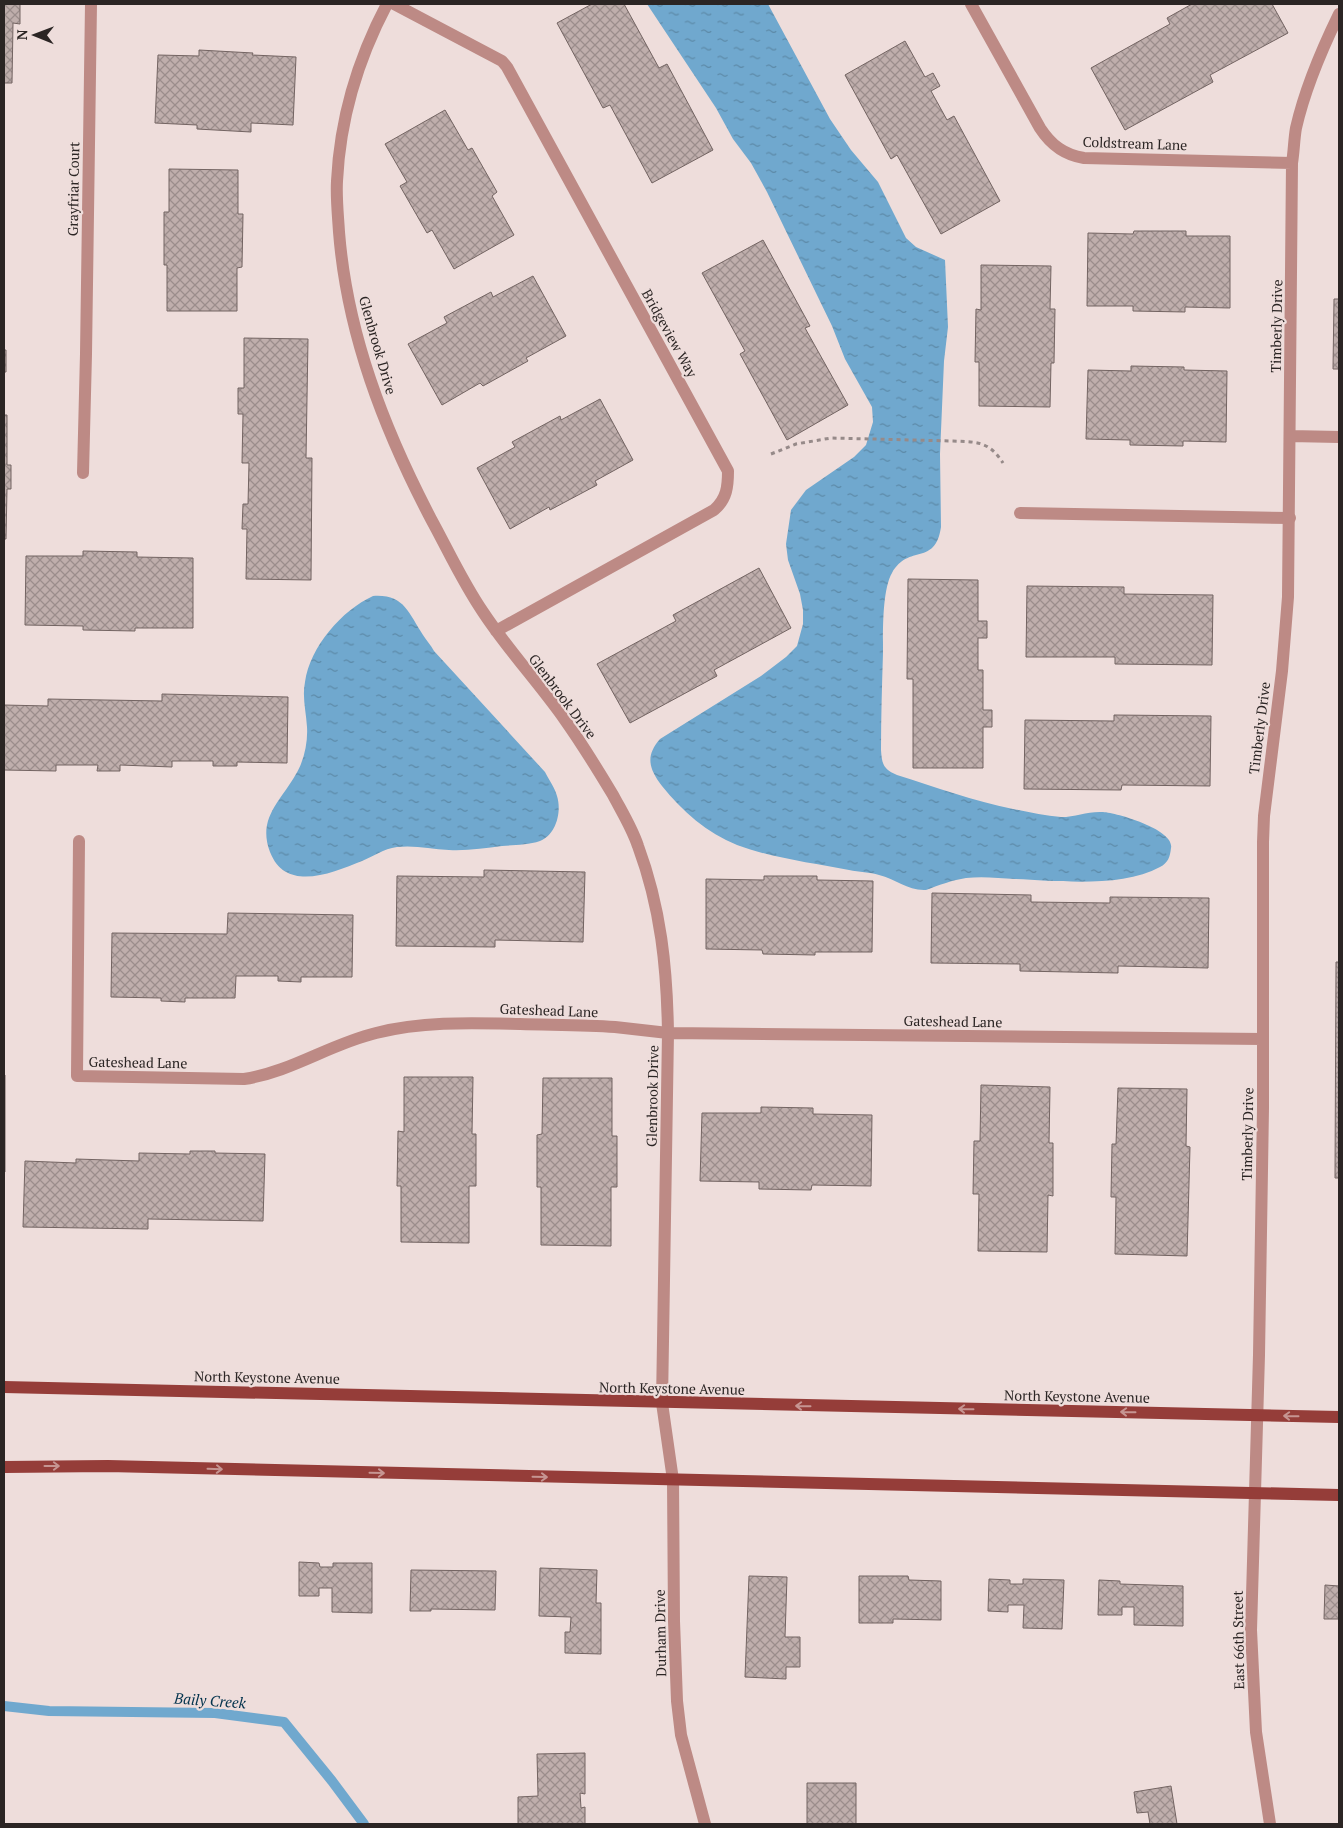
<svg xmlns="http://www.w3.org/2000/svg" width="1343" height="1828" font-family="'PT Serif',serif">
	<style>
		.water { fill: url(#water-ripples) }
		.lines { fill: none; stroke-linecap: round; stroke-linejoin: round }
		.stream { stroke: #70a8ce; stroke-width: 10 }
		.building { fill: url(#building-cross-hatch); stroke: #736462 }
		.path { stroke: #968a89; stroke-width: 3; stroke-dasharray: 4 4; stroke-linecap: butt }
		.lane { stroke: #bd8a85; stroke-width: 12 }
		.street { stroke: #bd8a85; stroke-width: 12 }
		.primary { stroke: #953d39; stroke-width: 12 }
		.oneway { stroke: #c69592 }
		.labels { text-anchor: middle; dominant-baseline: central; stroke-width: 4.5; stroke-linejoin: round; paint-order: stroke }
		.street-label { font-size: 14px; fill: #2b2524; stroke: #eedddb }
		.water-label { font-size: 15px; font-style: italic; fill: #03334d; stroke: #eedddb }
	</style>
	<defs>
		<pattern id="water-ripples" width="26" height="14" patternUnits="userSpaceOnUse" patternTransform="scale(1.25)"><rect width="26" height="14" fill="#70a8ce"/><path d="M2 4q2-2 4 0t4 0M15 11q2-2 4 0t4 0" fill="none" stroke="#5c89a7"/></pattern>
		<pattern id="building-cross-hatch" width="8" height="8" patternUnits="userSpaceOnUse" patternTransform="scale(1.25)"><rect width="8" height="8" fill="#bfaeac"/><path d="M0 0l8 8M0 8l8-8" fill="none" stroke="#9b8d8c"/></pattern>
	</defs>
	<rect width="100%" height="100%" fill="#eedddb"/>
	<path class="water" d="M647 4H768L830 119 851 150 878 182 906 238 916 247 945 260 948 327 944 361 940 454 941 527C935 567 909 543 892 573 882 590 883 633 883 653 882 685 881 717 881 750 882 764 883 769 897 775 935 787 974 801 1013 809 1029 812 1045 816 1061 817 1076 817 1088 811 1103 812 1118 813 1175 830 1171 848 1170 857 1168 863 1160 867 1122 888 1058 881 1015 879 999 878 982 876 966 878 953 880 939 885 926 890 908 891 896 879 879 875 870 872 859 872 849 870 812 863 772 858 737 845 707 833 682 811 662 786 649 769 645 756 660 739L761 676 786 657 797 646 803 624V610L800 594 788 560 786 544 791 510 806 490 854 457 866 445 873 422 872 407 845 359 832 326 767 192 751 163 733 139 716 108Z
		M373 596C404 594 408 612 423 635 426 640 431 645 434 651L545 772C549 780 555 788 557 796 562 812 556 835 540 841 528 845 514 845 502 846 485 848 467 851 449 850 431 849 415 845 397 847 383 849 374 856 362 861 332 873 286 893 270 852 257 818 281 801 296 774 304 761 308 742 307 727 306 711 302 697 305 682 310 647 342 610 373 596Z"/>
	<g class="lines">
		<path class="stream" d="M4 1706 49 1711 215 1713 284 1722 332 1781 364 1824"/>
	</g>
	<path class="building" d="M4 4H20V24L13 23 12 83H4Z
		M592 4H624L659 68 667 64 713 150 652 183 610 105 603 108 557 23Z
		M1192 4H1272L1288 33 1210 75 1213 82 1125 130 1091 68 1170 24 1167 18Z
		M905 41 925 77 933 73 940 86 931 91 947 120 954 116 1000 201 941 234 897 155 891 159 845 75Z
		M199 50 253 53 252 55 296 57 293 125 251 123V132L197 129V125L155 123 158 55 199 56Z
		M445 110 468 150 472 148 497 192 492 196 514 235 454 269 432 230 427 233 400 186 407 182 385 144Z
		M169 169 238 170V214H243L242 267 237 268V311H167V265H164V212H169Z
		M1134 231H1186V236H1230V308L1185 307V312L1133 311V306H1087L1088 233 1133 234Z
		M763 240 810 326 805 328 848 405 787 440 740 354 745 351 702 273Z
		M981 265 1051 266 1050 309H1055L1054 363H1051L1050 407 979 406V362H975L976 309 981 310Z
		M533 276 566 336 526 358 528 361 483 386 480 383 442 405 408 344 447 323 444 317 491 292 493 297Z
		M1334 299H1339V369H1333Z
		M244 338 308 339 306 458H312L311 580 246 579 247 529H242L243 504H248L249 463H242L243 414H238V388H244Z
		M4 350H6V372H4Z
		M1131 366 1184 367V370L1227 371 1226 442 1183 441V446L1130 445V440L1086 439 1088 370 1131 371Z
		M600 399 633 460 595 481 597 485 550 510 549 507 510 529 477 468 515 447 512 442 560 416 561 420Z
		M4 415H7V465H11V489H7L6 539H4Z
		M83 551 137 552V557L193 558V628H135V631L83 630V626L25 625 26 556H83Z
		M759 568 791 628 714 670 717 676 630 723 597 664 676 621 673 615Z
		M908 579 978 580V621H987V638H978V670H983V710H992V727H983V768H913V679H907Z
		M1027 586 1124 587V594L1213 595 1212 665 1115 664V657H1026Z
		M162 694 288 697 287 763 237 762V766H213V761H172V767L120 765V771H97L98 765H56V771L4 770V775V705L48 706V699L162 701Z
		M1114 715 1211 716 1210 786 1122 785 1121 790 1024 789 1025 720 1114 721Z
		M484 870 585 872 583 942 495 940V947L396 946 397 876 484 877Z
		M764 876H817V880L873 881 872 952H815V955L763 954 762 950 706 949V879L764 880Z
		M932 893 1031 895V902L1110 903V897L1209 898 1208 968 1118 966V973L1020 971V964L931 963Z
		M228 913 353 915 352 977H301V982L278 981V976H236L235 998H185V1002L161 1001V998L111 997 112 933 227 934Z
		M1336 962H1339V1178H1335Z
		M4 1075H5V1172H4Z
		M404 1077H473L472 1134H476V1186H469V1243L401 1242V1186H397L398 1131 404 1132Z
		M543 1078H612V1136H617V1187H611V1246L541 1245V1187H537V1135L542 1134Z
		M981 1085 1050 1087 1049 1143H1053V1196L1048 1195 1047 1252 978 1251 979 1194H973L974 1141H980Z
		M1118 1088 1187 1089 1186 1146 1190 1147 1187 1256 1115 1254 1116 1197H1111L1112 1144H1116Z
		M761 1107 813 1108V1114L872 1115 871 1186 812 1185 811 1190 759 1189V1182L700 1181 702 1113H761Z
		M190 1151H215V1153L265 1154 263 1221 148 1219V1229L23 1227 25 1161 76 1163V1159L139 1161V1153L190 1154Z
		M299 1562 319 1563 320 1567H333V1563H372V1613L332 1612V1588H319V1596H299Z
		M540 1568 597 1570 596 1603H601V1654L565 1653V1632H570L571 1617 539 1616Z
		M411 1570 496 1571 495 1610 431 1609V1611H410Z
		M749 1576 787 1577 785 1637H800V1667H786V1679L745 1677Z
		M859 1576H908L909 1580 941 1581V1620L893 1619V1623H859Z
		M989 1579 1010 1580V1584H1023V1579L1064 1580 1062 1629 1023 1628 1024 1605H1008V1612L988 1611Z
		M1099 1580 1120 1581V1584L1183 1586V1626L1134 1625V1607H1122V1615H1098Z
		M1325 1585 1339 1586V1619H1324Z
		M585 1753V1794L580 1793 581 1808 585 1807V1824H518V1797L538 1796 537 1754Z
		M807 1783H856V1824H807Z
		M1171 1786 1177 1824H1150L1148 1812 1137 1813 1134 1792Z"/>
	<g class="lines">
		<path class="path" d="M771 454 796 444 831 438 953 441C977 442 989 441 1003 463"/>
		<path class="lane" d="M1020 513 1290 518"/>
		<path class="street" d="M387 4C358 59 340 119 337 181 336 198 338 215 339 232 347 334 384 429 431 519 448 550 463 583 483 612 508 650 539 683 565 720 582 744 598 770 613 795 622 812 632 828 638 846 661 908 667 968 668 1033L662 1403 673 1480 674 1621 677 1701 681 1735 705 1824
			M394 4 502 61 507 67 728 471C728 486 727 499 714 510L496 631
			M971 4 1040 128C1051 145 1064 155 1084 158L1292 163
			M1290 436 1339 437
			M83 473 86 354 91 4
			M79 841 77 1076 244 1079C291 1072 330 1044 376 1033 424 1021 472 1023 520 1024 552 1025 584 1025 615 1027 633 1029 651 1031 668 1033L1263 1039
			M1270 1824 1256 1732 1251 1630 1259 1355 1263 1108V842L1264 816 1282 671 1288 597 1292 163C1294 151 1294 139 1296 128 1305 88 1321 51 1339 14"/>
		<path class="primary" d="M4 1387 1339 1417
			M4 1467 108 1466 1339 1495"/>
	</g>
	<defs><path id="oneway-shaft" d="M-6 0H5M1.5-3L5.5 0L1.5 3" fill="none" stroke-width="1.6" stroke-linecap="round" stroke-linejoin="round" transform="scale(1.25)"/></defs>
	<g class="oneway">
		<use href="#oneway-shaft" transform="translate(803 1406) rotate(-179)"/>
		<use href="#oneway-shaft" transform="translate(966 1409) rotate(-179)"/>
		<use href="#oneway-shaft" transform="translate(1128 1412) rotate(-179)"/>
		<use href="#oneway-shaft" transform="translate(1291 1416) rotate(-179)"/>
		<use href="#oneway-shaft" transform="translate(52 1466)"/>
		<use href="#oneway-shaft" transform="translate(215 1469) rotate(2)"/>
		<use href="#oneway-shaft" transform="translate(377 1473) rotate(1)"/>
		<use href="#oneway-shaft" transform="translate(540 1477) rotate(1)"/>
	</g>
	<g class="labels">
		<g class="street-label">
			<text transform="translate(1135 143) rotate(2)">Coldstream Lane</text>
			<text transform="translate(73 189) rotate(-89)">Grayfriar Court</text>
			<text transform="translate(1276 326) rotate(-89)">Timberly Drive</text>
			<text transform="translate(670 333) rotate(61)">Bridgeview Way</text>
			<text transform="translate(378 345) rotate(74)">Glenbrook Drive</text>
			<text transform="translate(563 696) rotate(53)">Glenbrook Drive</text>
			<text transform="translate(1259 728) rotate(-83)">Timberly Drive</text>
			<text transform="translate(549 1010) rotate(2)">Gateshead Lane</text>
			<text transform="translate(953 1021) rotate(1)">Gateshead Lane</text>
			<text transform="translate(138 1062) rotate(1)">Gateshead Lane</text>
			<text transform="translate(652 1096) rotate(-89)">Glenbrook Drive</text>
			<text transform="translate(1247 1134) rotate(-89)">Timberly Drive</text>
			<text transform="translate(267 1377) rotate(1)">North Keystone Avenue</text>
			<text transform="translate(672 1388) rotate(1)">North Keystone Avenue</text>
			<text transform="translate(1077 1396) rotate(1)">North Keystone Avenue</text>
			<text transform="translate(660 1633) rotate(-91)">Durham Drive</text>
			<text transform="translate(1238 1640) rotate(-91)">East 66th Street</text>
		</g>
		<g class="water-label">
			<text transform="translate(210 1700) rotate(4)">Baily Creek</text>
		</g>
	</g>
	<rect width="1343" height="1828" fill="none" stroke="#2b2524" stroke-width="10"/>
	<g transform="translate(35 35) rotate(271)" stroke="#eedddb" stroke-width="4" paint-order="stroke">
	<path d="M0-4L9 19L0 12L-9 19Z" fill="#2b2524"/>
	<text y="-8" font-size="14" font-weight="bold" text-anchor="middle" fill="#2b2524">N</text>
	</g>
</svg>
